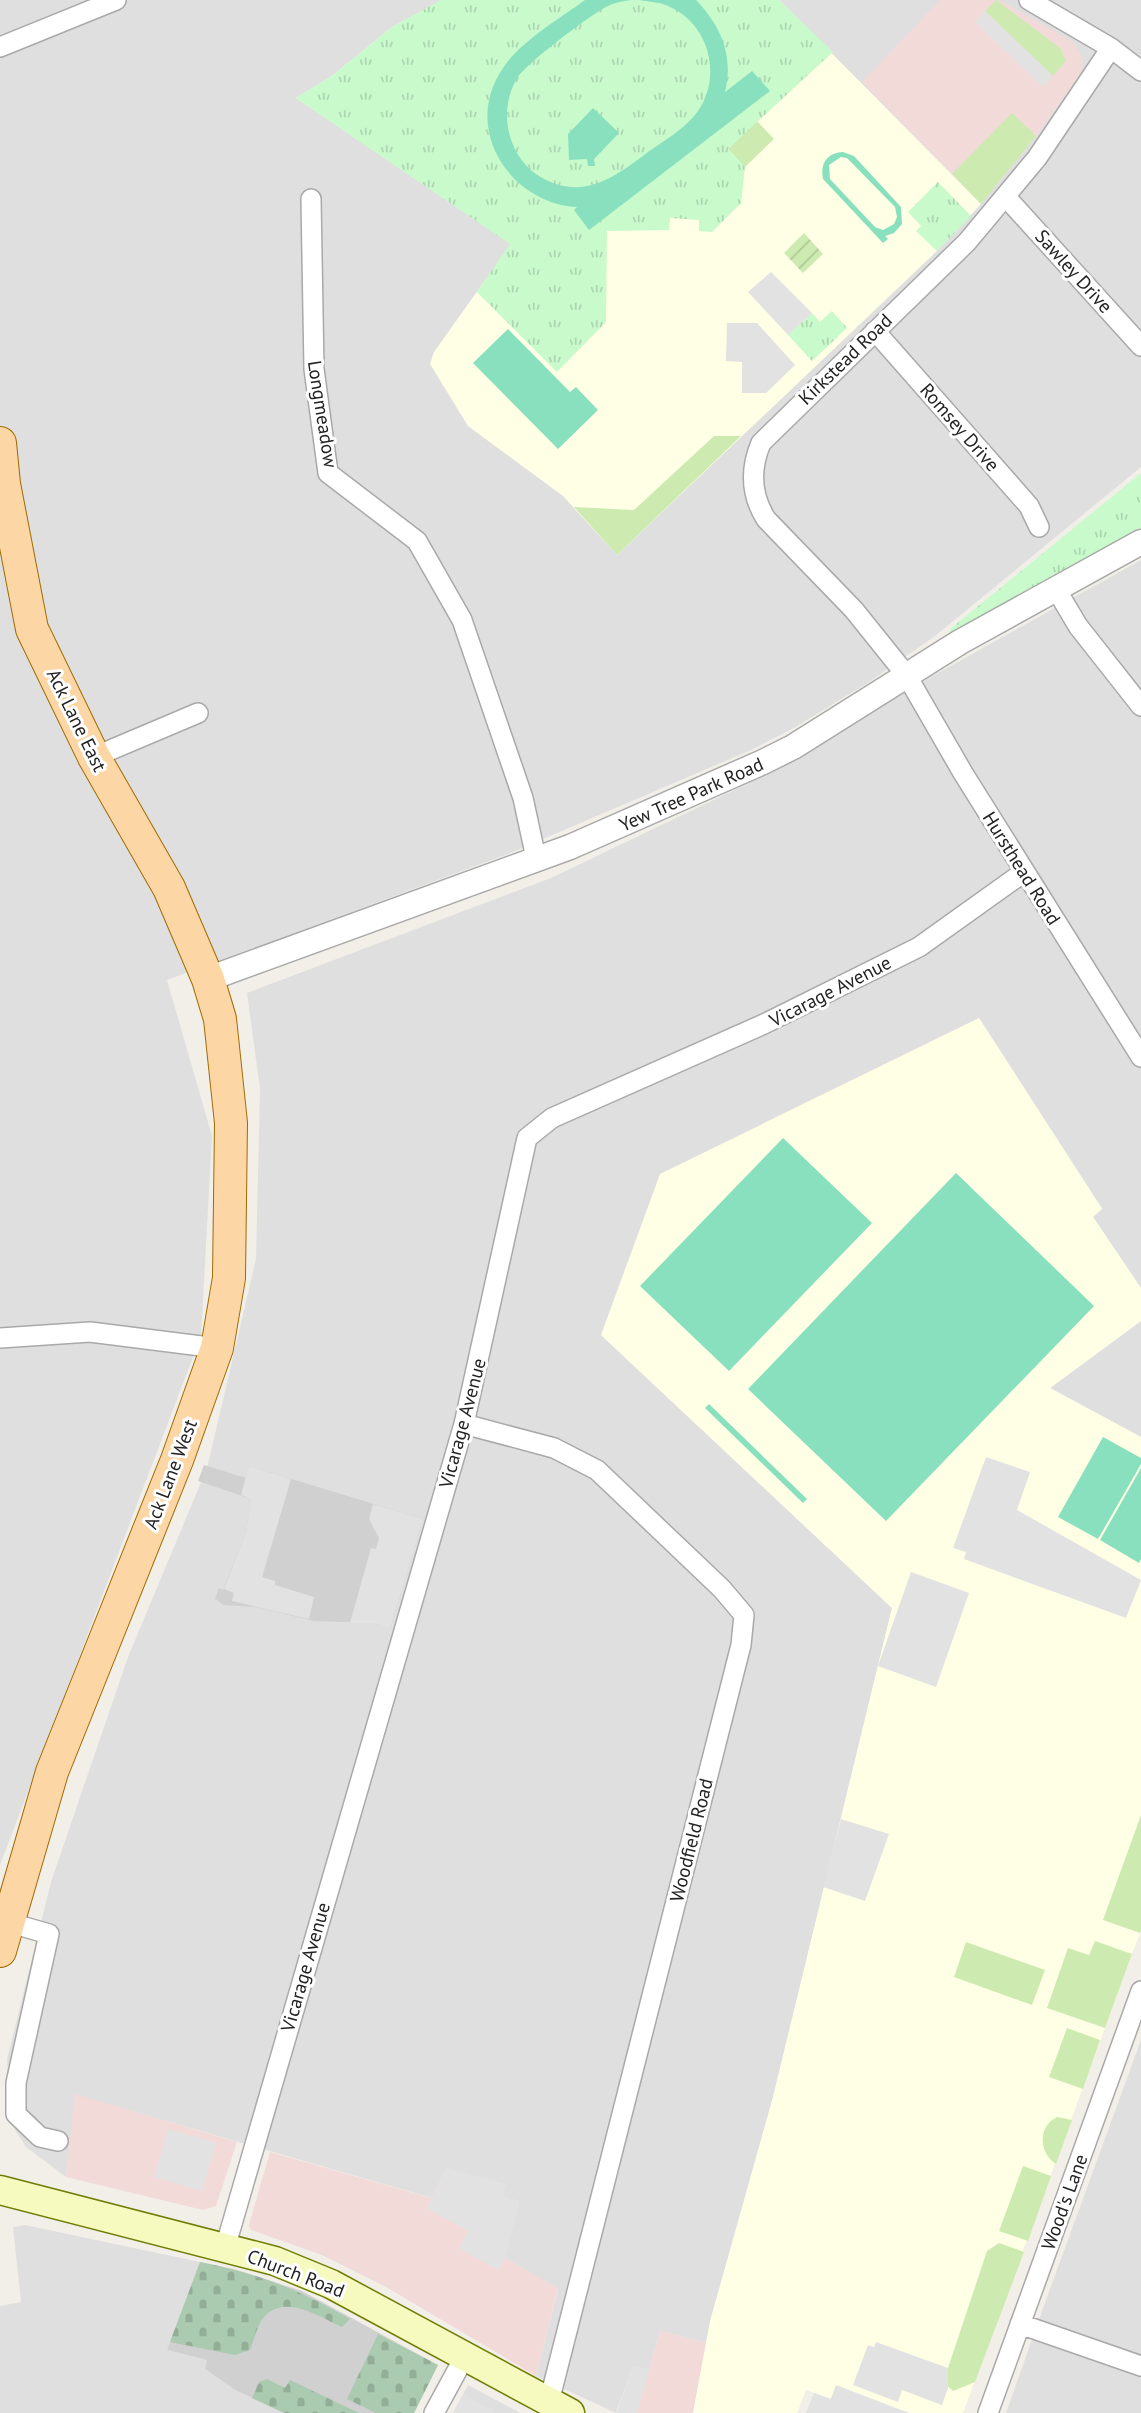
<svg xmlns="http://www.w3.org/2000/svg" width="1141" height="2413" font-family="'PT Sans',sans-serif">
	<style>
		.residential { fill: #e0dfdf }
		.commercial { fill: #f2dad9 }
		.education { fill: #ffffe5 }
		.religious { fill: #d0d0d0 }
		.grass { fill: #cdebb0 }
		.cemetery { fill: url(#cemetery-stones) }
		.park { fill: url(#park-tufts) }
		.garden { fill: url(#garden-furrows) }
		.pitch { fill: #88e0be; fill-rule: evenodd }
		.parking { fill: #e2e2e2 }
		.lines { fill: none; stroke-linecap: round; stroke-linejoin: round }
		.minor-casing { stroke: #a9a9a9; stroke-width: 22 }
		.tertiary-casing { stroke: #a9a9a9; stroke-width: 27 }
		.secondary-casing { stroke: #707d05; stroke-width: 31 }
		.primary-casing { stroke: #a06b00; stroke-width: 34 }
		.minor { stroke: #fff; stroke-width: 19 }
		.tertiary { stroke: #fff; stroke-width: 24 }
		.secondary { stroke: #f7fabf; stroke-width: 28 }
		.primary { stroke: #fcd6a4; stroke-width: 32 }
		.labels { text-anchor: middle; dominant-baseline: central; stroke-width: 6; stroke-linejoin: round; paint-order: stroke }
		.street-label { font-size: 19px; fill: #222; stroke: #fff }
	</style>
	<defs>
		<pattern id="cemetery-stones" width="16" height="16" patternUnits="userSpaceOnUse" patternTransform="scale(1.75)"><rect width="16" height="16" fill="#aacbaf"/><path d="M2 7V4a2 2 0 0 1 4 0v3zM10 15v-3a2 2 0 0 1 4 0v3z" fill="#92ae96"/></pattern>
		<pattern id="park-tufts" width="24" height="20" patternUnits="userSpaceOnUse" patternTransform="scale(1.75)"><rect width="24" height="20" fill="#c8facc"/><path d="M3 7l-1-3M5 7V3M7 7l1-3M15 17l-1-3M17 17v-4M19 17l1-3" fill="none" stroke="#acd6af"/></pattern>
		<pattern id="garden-furrows" width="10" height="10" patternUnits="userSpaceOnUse" patternTransform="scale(1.75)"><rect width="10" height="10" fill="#cdebb0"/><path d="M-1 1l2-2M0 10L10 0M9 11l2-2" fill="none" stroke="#b0c997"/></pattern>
	</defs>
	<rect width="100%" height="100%" fill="#f2efe9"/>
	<path class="residential" d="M0 0H1141V467L935 636 869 682 792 729 751 750 508 854 167 980 212 1136 201 1336 0 1865Z
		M1141 560V1288L1093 1217 1102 1208 979 1018 963 1028 601 1335 892 1608 773 2097 707 2343 660 2331 649 2370 633 2366 616 2413 536 2376 558 2289 505 2258 519 2201 503 2197 432 2198 76 2095 66 2177 26 2147 10 2122 7 2059 51 1882 128 1657 207 1468 256 1259 260 1089 247 993 551 878 776 770 927 679Z
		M1141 1321V1437L1050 1388Z
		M1141 2040V2413H1006L1042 2311Z
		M25 2225 200 2262 167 2350 207 2360 205 2369 235 2390 284 2413H0V2306L21 2302 13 2227Z
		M468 2385 520 2413H453Z"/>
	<path class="commercial" d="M940 0H999L1073 42 1083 59 1082 71 1036 136 981 204 862 82Z
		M75 2094 237 2142 216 2206 203 2210 66 2177Z
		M270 2152 431 2198 446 2168 506 2184 503 2197 519 2201 505 2258 558 2288 536 2376 386 2287 322 2255 251 2230 249 2225Z
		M660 2331 707 2343 693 2413H617L633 2366 649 2370Z"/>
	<path class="education" d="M442 0H779L981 204 937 251 617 555 563 496 468 426 430 364 434 352 511 244 296 98 332 76 392 27Z
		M979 1018 1102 1209 1093 1217 1141 1288V1321L1050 1388 1141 1437V1930L963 2413H909L836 2386 831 2399 806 2390 797 2413H693L710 2321 773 2097 892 1608 601 1335 660 1174Z"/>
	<path class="religious" d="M204 1465 246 1478 249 1466 423 1519 390 1629 374 1623 314 1621 256 1607 224 1605 215 1599 219 1588 223 1590 246 1532 251 1499 198 1481Z
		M200 2262 234 2269 302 2291 438 2365 414 2413H284L235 2390 205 2369 207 2360 167 2350Z"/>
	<path class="grass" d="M996 0 1060 48 1066 61 1053 76 985 11Z
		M1012 113 1036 136 981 204 952 174Z
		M757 121 774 139 745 167 728 149Z
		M714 436H741L617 555 574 507 634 510Z
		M1141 1815V1930L1140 1933 1103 1920Z
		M1095 1941 1132 1954 1105 2028 1047 2008 1068 1948 1089 1955Z
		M966 1942 1045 1970 1032 2005 954 1977Z
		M1067 2028 1100 2040 1083 2089 1049 2077Z
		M1057 2117 1072 2120 1056 2164C1039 2153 1037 2127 1057 2117Z
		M1023 2166 1051 2176 1028 2241 999 2231Z
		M999 2243 1024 2252 975 2382 953 2391 946 2384 948 2368 987 2251Z"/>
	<path class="cemetery" d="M200 2262C259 2274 298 2289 350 2319L342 2327C322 2318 288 2295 267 2314 258 2321 254 2340 250 2350L235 2355 170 2342Z
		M378 2334 438 2365 414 2413H376L347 2399Z
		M267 2379 285 2388 290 2380 359 2413H284L252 2398 259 2382Z"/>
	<path class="park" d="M441 0H779L833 52 728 149 745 167 741 203 712 232 699 231V220L670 218 669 230 607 231 606 322 557 372 477 292 510 244 296 98 332 76 392 27Z
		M938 182 971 216 937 251 916 231 921 226 908 212Z
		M832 311 847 328 812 361 788 335 812 313 820 322Z
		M1141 473V528L951 633 949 630Z"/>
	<path class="garden" d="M804 233 823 254 803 273 784 253Z"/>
	<path class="pitch" d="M585 0H631C622 1 613 3 606 7 589 16 528 62 518 77 497 109 507 156 539 176 581 202 614 178 648 152 665 140 686 128 698 111 722 77 710 25 670 7 661 2 650 2 639 0H696C721 26 734 56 725 92L752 71 770 91 589 230 574 210 577 207C510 203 461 129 503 68 522 40 558 20 585 0Z
		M593 108 619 133 594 159 595 166H588L587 159 569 160 568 134Z
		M843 152 854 156 901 207 902 224 894 233 885 236 888 239 883 243 823 179C820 163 827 153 843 152ZM841 157 847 158 895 207 897 217 894 224 883 230 875 227 830 179 829 165Z
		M508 329 570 392 576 387 598 410 558 449 473 363Z
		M783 1138 872 1223 729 1371 640 1286Z
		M956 1173 1094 1306 886 1521 748 1389Z
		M709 1404 807 1499 803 1503 705 1408Z
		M1103 1437 1141 1458V1464L1098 1539 1058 1517Z
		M1141 1468V1559L1139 1563 1100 1540Z"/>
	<path class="parking" d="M985 11 1053 76 1043 87 975 22Z
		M771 272 812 313 788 335 748 292Z
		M727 323H757L795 365 766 393H742V362L726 361Z
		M986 1457 1030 1472 1017 1510 1141 1580 1126 1618 964 1559 966 1552 953 1548Z
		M249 1466 291 1479 262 1577 275 1581V1585L314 1597 309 1619 232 1601 234 1593 224 1589 246 1532 251 1499 241 1495Z
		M373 1504 423 1519 390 1629 374 1623H350L371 1548 376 1549 379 1538 369 1519Z
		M911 1572 969 1593 936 1687 878 1666Z
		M841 1819 889 1834 865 1901 823 1887Z
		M168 2129 216 2143 202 2191 154 2177Z
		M446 2168 506 2184 503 2197 519 2201 505 2258 498 2270 459 2248 468 2231 427 2208Z
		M876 2342 948 2368V2388L942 2405 902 2390 898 2402 853 2385 868 2345 874 2347Z
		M633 2366 649 2370 637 2413H617Z
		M836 2385 909 2413H806L814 2393 831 2399Z
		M463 2394 495 2411 493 2413H453Z"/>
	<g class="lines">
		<defs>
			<path id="minor" d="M1029 0 1111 48 1141 71
				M0 47 116 0
				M1111 48 1037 158 967 242 761 443C750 469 751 495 766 519L854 610 907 676 963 773 1141 1057
				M1006 197 1141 346
				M311 199 314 369 328 473 417 541 462 620 523 798 536 858
				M875 331 1029 506 1039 527
				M1056 589 1078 626 1141 706
				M94 757 198 713
				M0 1338 90 1332 217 1348
				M464 1424 554 1448 597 1470 722 1589 744 1615 741 1645 549 2402
				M7 1922 49 1934 16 2083V2114L40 2137 58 2141
				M225 2248 464 1424 527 1138 552 1118 764 1024 919 947 1024 872
				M1020 2324 1141 2366
				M434 2413 465 2356
				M988 2413 1141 1991"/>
			<path id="tertiary" d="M208 979 570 847 763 762 793 747 960 642 1141 542"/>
			<path id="secondary" d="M0 2190 275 2261 331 2284 570 2413"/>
			<path id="primary" d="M0 443 4 484 32 629 94 757 169 888 208 979 220 1019 231 1123 229 1278 217 1348 177 1460 52 1772 0 1951"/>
		</defs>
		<use href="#minor" class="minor-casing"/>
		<use href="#tertiary" class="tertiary-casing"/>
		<use href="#secondary" class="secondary-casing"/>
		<use href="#primary" class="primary-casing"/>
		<use href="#minor" class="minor"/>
		<use href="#tertiary" class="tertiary"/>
		<use href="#secondary" class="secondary"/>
		<use href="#primary" class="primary"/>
	</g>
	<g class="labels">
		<g class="street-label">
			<text transform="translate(1074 271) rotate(48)">Sawley Drive</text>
			<text transform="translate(845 359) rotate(-44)">Kirkstead Road</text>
			<text transform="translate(323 414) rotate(81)">Longmeadow</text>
			<text transform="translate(960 427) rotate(49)">Romsey Drive</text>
			<text transform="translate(77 720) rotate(64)">Ack Lane East</text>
			<text transform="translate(691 794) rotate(-24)">Yew Tree Park Road</text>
			<text transform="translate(1022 868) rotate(58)">Hursthead Road</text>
			<text transform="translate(830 991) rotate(-27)">Vicarage Avenue</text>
			<text transform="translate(462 1423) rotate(-75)">Vicarage Avenue</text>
			<text transform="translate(170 1474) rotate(-69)">Ack Lane West</text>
			<text transform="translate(691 1840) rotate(-76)">Woodfield Road</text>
			<text transform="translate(305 1967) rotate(-74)">Vicarage Avenue</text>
			<text transform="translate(1064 2202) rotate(-70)">Wood's Lane</text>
			<text transform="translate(296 2273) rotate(21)">Church Road</text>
		</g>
	</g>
</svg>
